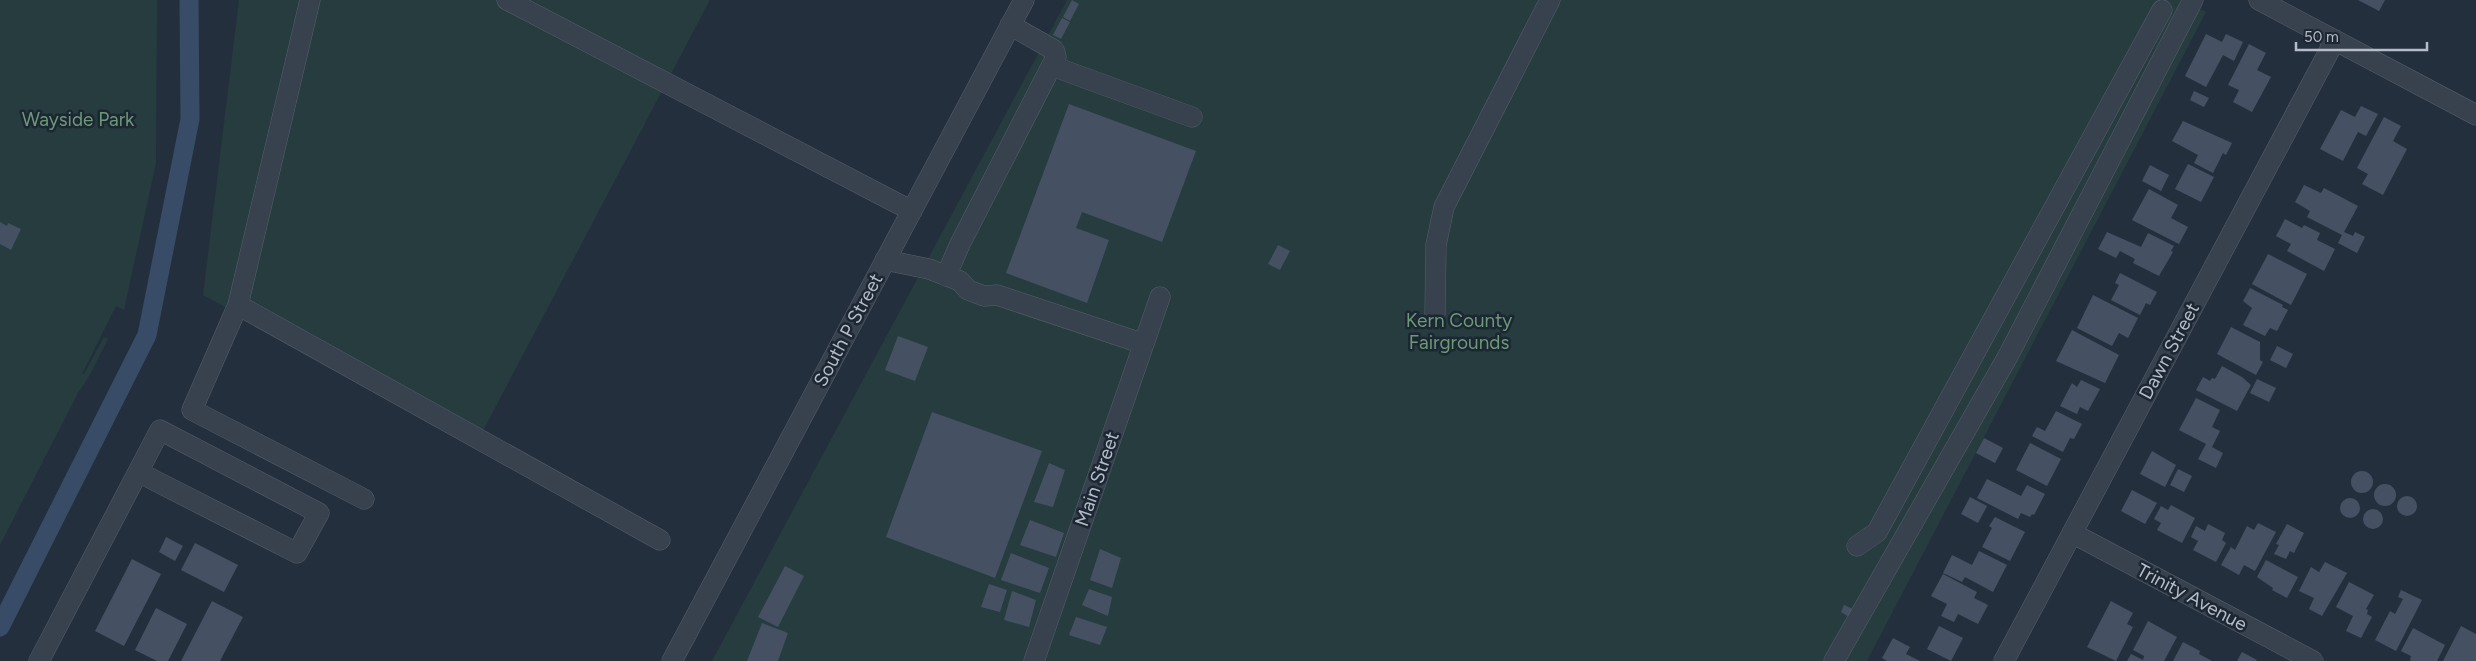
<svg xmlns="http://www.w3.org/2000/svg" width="2476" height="661" font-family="Figtree,sans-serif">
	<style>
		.green { fill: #263c3f }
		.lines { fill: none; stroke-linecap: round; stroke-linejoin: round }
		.canal { stroke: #394c67; stroke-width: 19 }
		.building { fill: #455162 }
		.minor-casing { stroke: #565f6c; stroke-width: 21 }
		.minor { stroke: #38414e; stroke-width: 20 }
		.labels { text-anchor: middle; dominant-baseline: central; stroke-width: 5; stroke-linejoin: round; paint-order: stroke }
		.park-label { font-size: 19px; fill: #6b9a76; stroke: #1d2633 }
		.street-label { font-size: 19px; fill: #b4bcc9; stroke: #1d2633 }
	</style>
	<rect width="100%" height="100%" fill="#242f3e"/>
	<path class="green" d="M0 0H157L156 163 124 310 116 306 82 374H84L104 337 108 339 88 378 78 393 0 545Z
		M239 0H710L476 444 203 295Z
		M1067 0H2182L2206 12 1867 661H712Z"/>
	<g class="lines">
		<path class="canal" d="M0 627 147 335 190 119 189 0"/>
	</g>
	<path class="building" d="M1072 0 1079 4 1070 21 1063 17Z
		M2358 0H2385L2379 11Z
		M1062 18 1070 22 1061 39 1053 35Z
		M2206 34 2222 42 2226 34 2243 42 2234 61 2223 55 2206 87 2185 76Z
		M2249 44 2266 53 2257 70 2271 77 2252 112 2233 102 2239 90 2228 85Z
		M2194 91 2209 98 2204 107 2190 100Z
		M1069 104 1196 151 1162 242 1082 212 1076 228 1109 240 1087 303 1006 273Z
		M2361 106 2378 114 2366 136 2358 132 2343 161 2320 149 2341 110 2355 117Z
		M2384 117 2401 126 2393 141 2407 149 2383 195 2362 184 2368 174 2357 168Z
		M2183 121 2232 143 2226 155 2223 153 2213 173 2194 163 2198 155 2172 141Z
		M2188 164 2214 177 2201 202 2175 189Z
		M2150 165 2169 175 2161 191 2142 181Z
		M2304 185 2321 193 2324 188 2358 206 2344 232 2353 236 2355 232 2365 237 2357 253 2338 243 2342 235 2307 217 2310 211 2295 202Z
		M2149 189 2178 205 2171 218 2188 227 2179 244 2132 220Z
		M2285 219 2302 228 2304 225 2320 233 2317 240 2335 249 2324 271 2287 251 2291 244 2276 236Z
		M0 222 7 226 8 223 21 229 11 250 0 244Z
		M2107 232 2141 247 2148 233 2174 246 2171 251 2173 252 2159 276 2133 263 2135 259 2120 251 2116 258 2098 249Z
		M1278 245 1290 251 1280 270 1268 264Z
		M2268 254 2307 274 2291 305 2252 284Z
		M2120 273 2157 292 2150 305 2146 303 2140 315 2111 300 2119 285 2115 283Z
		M2250 288 2283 305 2282 307 2288 310 2277 331 2270 328 2265 336 2243 325 2252 308 2243 301Z
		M2093 295 2138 318 2128 338 2119 333 2112 346 2077 328Z
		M2231 327 2260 342V360L2263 362 2256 375 2217 354Z
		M2072 330 2119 355 2105 383 2056 361Z
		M898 336 928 347 915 381 885 370Z
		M2277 346 2293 354 2286 368 2270 360Z
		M2222 366 2242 377 2251 385 2237 411 2196 390 2203 377 2210 381 2212 378 2215 379Z
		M2257 379 2276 388 2269 402 2250 393Z
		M2081 380 2100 389 2088 411 2080 407 2077 414 2060 406 2072 383 2077 387Z
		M2196 398 2220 410 2212 427 2220 431 2212 447 2223 453 2216 468 2198 459 2206 444 2179 430Z
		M2056 411 2082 424 2074 439 2070 438 2063 452 2032 436 2037 427 2045 431Z
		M932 412 1042 451 995 578 886 537Z
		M1984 438 2003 448 1995 463 1976 453Z
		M2030 443 2061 459 2047 486 2016 470Z
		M2152 451 2176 465 2165 487 2140 474Z
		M1049 463 1065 470 1053 507 1034 502Z
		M2178 469 2192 476 2184 492 2170 485Z
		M2351 482a11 11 0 1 1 22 0a11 11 0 1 1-22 0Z
		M1987 479 2021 496 2027 485 2045 494 2034 515 2032 514 2030 517 2021 513 2018 519 1977 498Z
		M2374 495a11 11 0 1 1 22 0a11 11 0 1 1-22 0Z
		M2132 490 2157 503 2145 524 2121 511Z
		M2397 506a10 10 0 1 1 20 0a10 10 0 1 1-20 0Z
		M1970 497 1987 506 1978 523 1961 514Z
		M2340 508a10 10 0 1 1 20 0a10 10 0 1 1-20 0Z
		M2171 505 2195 518 2182 543 2157 530 2161 523 2154 519 2161 506 2168 510Z
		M2363 519a10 10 0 1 1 20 0a10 10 0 1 1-20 0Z
		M1995 517 2025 532 2010 561 1982 547 1992 528 1989 526Z
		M1030 520 1064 533 1056 557 1020 545Z
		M2258 523 2276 532 2255 571 2244 565 2239 575 2221 565 2231 547 2235 550 2247 526 2254 530Z
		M2208 524 2225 533 2222 540 2226 543 2216 562 2193 550 2198 541 2191 537 2196 526 2205 531Z
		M2287 524 2304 533 2294 553 2290 551 2286 559 2274 554 2279 545 2276 544Z
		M166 537 183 546 175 561 159 552Z
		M195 543 238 565 224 592 181 570Z
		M1100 549 1121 558 1112 588 1090 580Z
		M1979 551 2007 565 1993 592 1965 577 1962 582 1943 573 1952 555 1972 565Z
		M1011 553 1049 568 1040 593 1001 580Z
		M132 559 161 574 124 646 95 631Z
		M2266 560 2298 577 2287 598 2272 590 2273 588 2257 577Z
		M2325 562 2347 573 2322 616 2309 609 2314 598 2299 591 2311 567 2319 572Z
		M785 566 804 576 778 627 758 617Z
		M1943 574 1977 592 1974 598 1988 605 1978 624 1958 614 1954 622 1941 616 1947 604 1931 596Z
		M2349 582 2374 595 2366 609 2368 610 2367 614 2372 617 2361 638 2346 631 2353 616 2336 607Z
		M989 584 1007 590 1000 612 981 607Z
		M1089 589 1112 597 1108 616 1082 605Z
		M2401 590 2422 600 2396 651 2375 640 2390 611 2395 614 2403 599 2398 597Z
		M1012 591 1036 600 1029 627 1004 620Z
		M212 601 243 617 220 661H181Z
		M2111 601 2133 613 2127 624 2133 627 2116 661 2087 647Z
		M1844 605 1853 609 1849 617 1841 612Z
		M156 608 187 624 168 661H157L135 650Z
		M1076 617 1107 627 1100 645 1069 635Z
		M2148 621 2177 637 2164 661H2127L2131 654 2143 660 2144 656 2133 650Z
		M762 623 788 633 778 661H747Z
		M1939 626 1963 638 1951 661 1927 649Z
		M2461 626 2476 634V661H2443Z
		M2413 628 2445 645 2437 661H2412L2410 660 2411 656 2401 651Z
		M1893 638 1910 647 1906 654 1920 661H1887L1882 658Z
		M2183 642 2200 651 2199 654 2212 661H2173Z
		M2242 652 2257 660 2256 661H2237Z"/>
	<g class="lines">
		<defs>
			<path id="minor" d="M310 0 238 305 192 410 364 499
				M507 0 912 211
				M2259 0 2476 115
				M1052 66 1192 117
				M885 260 929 269 960 281 968 290 984 296 997 295 1144 344
				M946 276 960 244 1056 57 1054 50 1010 25
				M238 305 660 540
				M1435 314 1436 245 1444 207 1550 0
				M2072 533 2313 661
				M1857 546 1877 532 2162 10
				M39 661 160 430 319 513 297 553 138 472
				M672 661 1024 0
				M1034 661 1160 297
				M1834 661 2008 356 2193 0
				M2004 661 2335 40"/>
		</defs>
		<use href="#minor" class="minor-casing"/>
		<use href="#minor" class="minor"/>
	</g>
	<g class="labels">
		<g class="park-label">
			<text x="78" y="119">Wayside Park</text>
			<text x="1459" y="320">Kern County<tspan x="1459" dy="22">Fairgrounds</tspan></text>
		</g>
		<g class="street-label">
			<text transform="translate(848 330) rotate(-62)">South P Street</text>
			<text transform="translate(2169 351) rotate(-62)">Dawn Street</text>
			<text transform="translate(1097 479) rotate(-71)">Main Street</text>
			<text transform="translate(2192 597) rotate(28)">Trinity Avenue</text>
		</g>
	</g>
	<path d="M2296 42v8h131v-8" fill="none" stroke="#b4bcc9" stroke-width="2.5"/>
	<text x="2304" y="42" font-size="15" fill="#b4bcc9" stroke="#1d2633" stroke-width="4" paint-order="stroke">50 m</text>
</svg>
